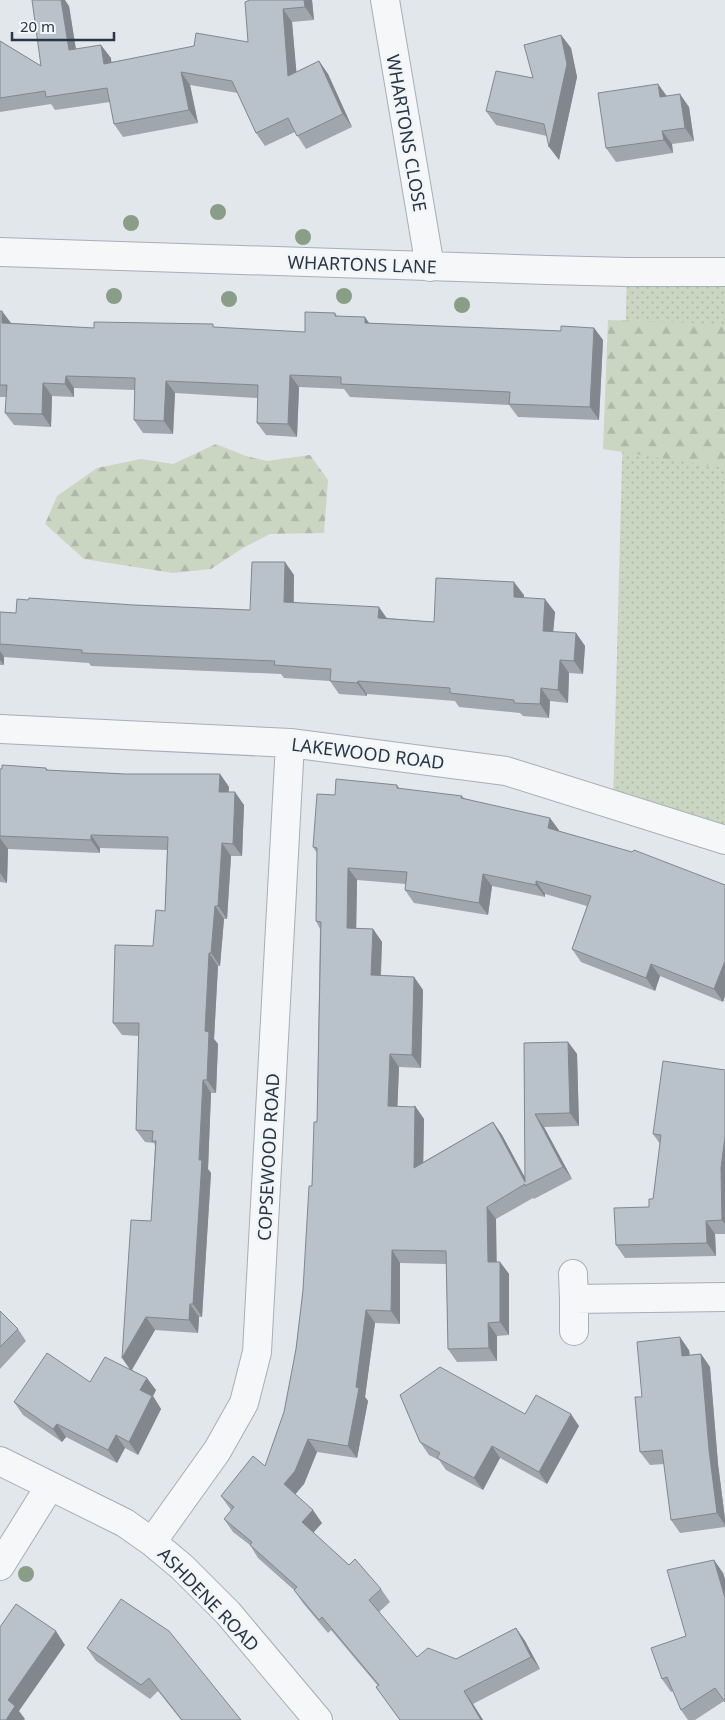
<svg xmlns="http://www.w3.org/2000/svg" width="725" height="1720" font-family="'Noto Sans',sans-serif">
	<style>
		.green { fill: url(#green-dots) }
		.forest { fill: url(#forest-firs) }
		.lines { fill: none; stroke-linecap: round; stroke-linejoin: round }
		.street-casing { stroke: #a6aeb7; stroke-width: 30 }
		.street { stroke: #f5f7f9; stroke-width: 28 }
		.tree { fill: #8a9e87 }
		.wall { fill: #9fa6ae }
		.shaded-wall { fill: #82878d }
		.building { fill: #b9c1ca; stroke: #82878d }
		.labels { text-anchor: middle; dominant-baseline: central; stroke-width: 5; stroke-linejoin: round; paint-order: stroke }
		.street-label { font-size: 18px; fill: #283645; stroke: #f2f6f9 }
	</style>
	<defs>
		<pattern id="green-dots" width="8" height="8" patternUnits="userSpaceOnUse" patternTransform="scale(1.25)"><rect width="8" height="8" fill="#cad6c2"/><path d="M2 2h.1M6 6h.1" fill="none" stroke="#aeb8a8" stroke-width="1.8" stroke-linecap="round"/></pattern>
		<pattern id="forest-firs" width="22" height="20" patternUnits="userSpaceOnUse" patternTransform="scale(1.25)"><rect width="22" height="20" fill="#cad6c2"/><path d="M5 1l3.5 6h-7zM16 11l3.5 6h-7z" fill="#aeb8a8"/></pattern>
	</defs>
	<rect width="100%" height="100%" fill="#e2e7ec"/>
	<path class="green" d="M627 272H725V840L613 804Z"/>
	<path class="forest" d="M608 320 725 324V468L603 449Z
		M216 444 246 456 267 461 310 455 328 480 324 533 270 534 243 548 211 569 173 573 84 559 45 524 57 496 97 468 141 459 173 464Z"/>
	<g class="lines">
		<defs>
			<path id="street" d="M385 0 430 267
				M0 252 547 270 627 272H725
				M0 729 290 743 506 771 725 840
				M573 1274 574 1299
				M574 1331V1299L725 1297
				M0 1461 125 1523 152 1542 182 1567 228 1613 318 1720
				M152 1542 217 1451 244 1403 257 1352 290 743
				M0 1566 50 1486"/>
		</defs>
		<use href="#street" class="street-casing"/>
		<use href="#street" class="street"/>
	</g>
	<g class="tree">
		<circle cx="218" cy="212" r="8"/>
		<circle cx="131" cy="223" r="8"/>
		<circle cx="303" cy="237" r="8"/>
		<circle cx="114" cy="296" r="8"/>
		<circle cx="344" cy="296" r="8"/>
		<circle cx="229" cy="299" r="8"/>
		<circle cx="462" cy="305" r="8"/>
		<circle cx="26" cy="1574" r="8"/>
	</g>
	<path class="wall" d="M250 0H312L314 20 292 22 296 72 319 61 328 74 352 127 306 149 295 132 265 146 256 133 238 93 190 85 198 123 123 137 114 124 110 102 55 110 51 104 0 112V41L41 66 69 6 76 49 111 58V62L248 42Z
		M561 35 571 48 577 77 559 160 547 136 496 125 486 111 533 78Z
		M658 84 667 96 689 107 694 141 672 144 673 153 616 162 606 148Z
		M0 311 11 323 94 328H215L305 332 335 313 337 316 369 323 561 331 594 328 603 340 599 420 518 417 509 405 350 397 344 389 299 387 297 437 266 435 257 423 258 398 175 393 173 434 143 433 134 420 135 390 74 388V397L52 396 51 427 14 425 5 413 6 397H0Z
		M294 575V603L388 618 434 622 524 595 523 598 555 612 553 632 576 633 585 646 583 674 569 673 568 703 550 701 549 718 523 716 520 713 459 707 455 701 367 694V696L339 694 330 681 284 678 281 674 91 666 89 663 4 657V665H0V612L16 613 134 605 250 610Z
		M46 768 48 770 125 774H220L229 787 228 792 244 805 242 856H231L227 919H224L220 966H218L214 1039 218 1044 216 1093H211L208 1169 211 1173 202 1317H199L198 1333 155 1330 132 1370 156 1390 153 1396 161 1409 138 1455 125 1448 117 1463 66 1437 62 1442 23 1415 14 1402 90 1382 130 1369 151 1221 155 1146 154 1143 145 1142 136 1130 139 1036 122 1035 113 1023 153 946 165 911 167 850 100 848V853L8 849 7 883 0 882V769Z
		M397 785 400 789 462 796 464 798 559 830V831L725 885V996L723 1002 660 976 655 991 581 962 572 949 587 906 545 894V897L492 886 488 915 414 903 405 890 406 884 357 880 356 928 373 929 382 942 381 975 414 977 423 990 421 1068 399 1067 397 1107H413L415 1106 424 1119 423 1162 493 1122 502 1135 525 1178 524 1043 568 1042 577 1054 579 1126 544 1127 572 1179 534 1199 533 1198 496 1219V1262H500L509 1274V1335L497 1336V1361L457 1362 448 1349 446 1264 400 1263V1324L375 1323 365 1397 368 1401 357 1458 317 1452 304 1484 295 1494 322 1523 313 1533 349 1565 381 1589 390 1602 379 1612 417 1657 456 1659 516 1628 525 1641 540 1669 473 1704 483 1720H400L376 1687 378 1686 331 1630 328 1633 303 1603 294 1590 258 1558 250 1545 233 1532 224 1519 231 1510 221 1496 265 1466 284 1412 296 1349 303 1290 317 1122 320 929 316 921 317 853 313 847 335 795Z
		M725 1070V1234H715L716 1256 625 1258 616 1245 649 1207 653 1199 660 1144 653 1134Z
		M0 1311 18 1329 26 1341 0 1369Z
		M689 1350 690 1355 701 1354 710 1367 718 1464 725 1519V1527L680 1533 671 1520 664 1464 650 1465 640 1452 642 1397Z
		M525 1414 579 1426 547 1484 500 1458 483 1490 446 1470 439 1460 429 1455 420 1442Z
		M714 1560 723 1573 725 1579V1702L724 1701 695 1720H688L681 1710 673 1691 671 1692 662 1679 686 1636Z
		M87 1648 241 1720H181L158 1691 150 1699 96 1661Z"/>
	<path class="shaded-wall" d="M61 0H65L69 6 78 63 69 50Z
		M304 0H312L314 20 305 7Z
		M283 9 292 22 298 89 288 76Z
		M561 35 571 48 577 77 559 160 549 147Z
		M101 45 111 58 113 76 104 64Z
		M319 61 328 74 352 127 343 114Z
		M181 72 190 85 198 123 189 110Z
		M658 84 667 97H660Z
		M680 94 689 107 694 141 685 128Z
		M662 131 672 144 673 153 664 140Z
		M2 311 11 323H2Z
		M365 317 374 330 365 323Z
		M594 328 603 340 599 420 590 407Z
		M290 375 299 387 297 437 288 424Z
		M66 376 74 388V397L65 384Z
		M166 381 175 393 173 434 164 421Z
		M43 383 52 396 51 427 42 414Z
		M285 562 294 575 293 615 284 602Z
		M514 582 524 595 523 610 514 597Z
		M545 599 555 612 552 645 543 631Z
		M379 607 388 620 378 618Z
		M576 633 585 646 583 674 574 661Z
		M0 651 4 657V665L0 660Z
		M560 660 569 673 568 703 558 690Z
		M358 681 367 694V696L357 683Z
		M541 688 550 701 549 718 540 704Z
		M220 774 229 787 228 804 219 792Z
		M235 792 244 805 242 856 233 844Z
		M550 818 559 830 557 841 548 828Z
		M91 835 100 848V853L91 840Z
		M0 838 8 849 7 883 0 873Z
		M222 843 231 856 227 919 218 906Z
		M348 868 357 880 356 941 347 928Z
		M483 874 492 886 488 915 479 903Z
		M536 881 545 894V897L536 885Z
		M215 906 224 919 220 966 211 953Z
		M373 929 382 942 380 988 371 975Z
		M209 953 218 966 214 1039 218 1044 216 1093 207 1080 205 1031Z
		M725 961V996L723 1002 714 989Z
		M651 964 660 976 655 991 646 978Z
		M414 977 423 990 421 1068 412 1055Z
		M568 1042 577 1054 579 1126 570 1113Z
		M390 1054 399 1067 397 1119 388 1106Z
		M203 1080 211 1093 208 1169 211 1173 202 1317 193 1304Z
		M415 1106 424 1119 423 1180 414 1168Z
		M535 1114 544 1127 572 1179 563 1167Z
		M493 1122 502 1135 529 1185 525 1182Z
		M725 1136V1224L722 1220 721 1168Z
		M487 1207 496 1219 497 1274 488 1262Z
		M706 1221 715 1234 716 1256 707 1243Z
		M392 1250 400 1263V1324L391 1311Z
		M500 1262 509 1274V1335L500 1322Z
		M190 1304 199 1317 198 1333 189 1320Z
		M366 1310 375 1323 365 1397 368 1401 357 1458 348 1446Z
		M146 1317 155 1330 131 1371 122 1358Z
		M488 1323 497 1336V1361L489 1348Z
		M680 1337 689 1350 691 1369 682 1356Z
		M701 1354 710 1367 718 1464 725 1519V1525L717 1513 709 1450Z
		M147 1378 156 1390 153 1396 161 1409 138 1455 129 1442 140 1390Z
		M571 1414 579 1426 547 1484 539 1472Z
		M57 1424 66 1437 62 1442 53 1429Z
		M116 1435 125 1448 117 1463 108 1450Z
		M308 1439 317 1452 304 1484 293 1497 284 1484Z
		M492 1446 500 1458 483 1490 474 1478Z
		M313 1510 322 1523 311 1535 302 1522Z
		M714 1560 723 1573 725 1579V1598Z
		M516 1628 525 1641 540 1669 531 1657Z
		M56 1631 65 1645 19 1711 25 1719 24 1720H6L8 1700Z
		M464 1691 473 1704 483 1720H481Z"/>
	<path class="building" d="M32 0H61L69 50 101 45 104 64 194 46 196 33 248 42 245 2 250 0H304L305 7 283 9 288 76 319 61 343 114 297 136 288 118 256 133 232 81 181 72 189 110 114 124 107 88 46 97 45 91 0 98V41L41 66Z
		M561 35 567 64 549 147 544 124 486 111 496 71 533 78 524 45Z
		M658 84 660 97 680 94 685 128 662 131 664 140 606 148 598 93Z
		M0 311H2V323L94 328V322L213 324V327L305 332V312L335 313V316L365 317V323L561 331V326L594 328 590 407 509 404 510 392 341 384V377L290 375 288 424 257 423 258 385 166 381 164 421 134 420 135 378 66 376 65 384 43 383 42 414 5 413 7 385H0Z
		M252 562H285L284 602 379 607 378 618 434 622 436 578 514 582V597L545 599 543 631 576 633 574 661 560 660 558 690 541 688 540 704 514 703V700L450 693V688L358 681 357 683 330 681 331 669 274 665 275 661 82 653V650L0 644V612L16 613 17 599 28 600 29 598 134 605 250 610Z
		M2 765 46 768V770L125 774H220L219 792H235L233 844 222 843 218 906H215L211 953H209L205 1031 209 1032 207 1080H203L199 1160H202L193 1304H190L189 1320 146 1317 122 1358 131 1220 151 1221 156 1141H152L153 1131 136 1130 139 1023H113L115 945 153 946 156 910 165 911 168 837 91 835V840L0 836V769H2Z
		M336 779 397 785V788L462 796 461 798 550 818 548 828 632 852 634 850 725 885V961L714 989 651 964 646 978 572 949 591 896 536 881V885L483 874 479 903 405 890 407 872 348 868 347 928 373 929 371 975 414 977 412 1055 390 1054 388 1106 413 1107 415 1106 414 1168 493 1122 525 1182 524 1043 568 1042 570 1113 535 1114 563 1167 525 1186V1184L487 1207 488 1262H500V1322L488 1323 489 1348 448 1349 446 1251 392 1250 391 1311 366 1310 356 1387 359 1388 348 1446 308 1439 295 1471 284 1484 313 1510 302 1522 349 1565 355 1559 381 1589 369 1600 417 1657 428 1648 456 1659 516 1628 531 1657 464 1691 481 1720H400L376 1687 379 1685 322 1617 319 1620 294 1590 297 1587 250 1545 252 1542 224 1519 234 1507 221 1496 253 1456 265 1466 284 1412 296 1349 303 1290 309 1186H312L314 1122H317L321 922 316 921 317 848 313 847 317 794 335 795Z
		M663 1061 725 1070V1136L721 1168 722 1220 706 1221 707 1243 616 1245 614 1208 649 1207V1199H653L661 1135 653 1134Z
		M0 1311 18 1329 0 1347Z
		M680 1337 682 1356 701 1354 709 1450 717 1513 671 1520 662 1450 640 1452 635 1397H642L637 1342Z
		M47 1353 90 1382 105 1357 147 1378 140 1390 152 1396 129 1442 116 1435 108 1450 57 1424 53 1429 14 1402Z
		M440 1367 525 1414 536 1395 571 1414 539 1472 492 1446 474 1478 437 1458 440 1453 420 1442 400 1395Z
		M714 1560 725 1598V1702L715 1688 681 1710 667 1677 662 1679 651 1648 686 1636 667 1570Z
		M121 1599 169 1631 241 1720H182L149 1678 141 1685 87 1648Z
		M16 1604 56 1631 8 1700 15 1706 6 1720H0V1627Z"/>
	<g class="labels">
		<g class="street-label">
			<text transform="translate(407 133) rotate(80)">WHARTONS CLOSE</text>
			<text transform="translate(362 264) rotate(2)">WHARTONS LANE</text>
			<text transform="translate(368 753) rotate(7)">LAKEWOOD ROAD</text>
			<text transform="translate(268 1157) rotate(-87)">COPSEWOOD ROAD</text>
			<text transform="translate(209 1599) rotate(46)">ASHDENE ROAD</text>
		</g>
	</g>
	<path d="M12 32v8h102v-8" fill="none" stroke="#283645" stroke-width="2.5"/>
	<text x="20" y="32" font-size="15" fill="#283645" stroke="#f2f6f9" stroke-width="4" paint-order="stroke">20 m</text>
</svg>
